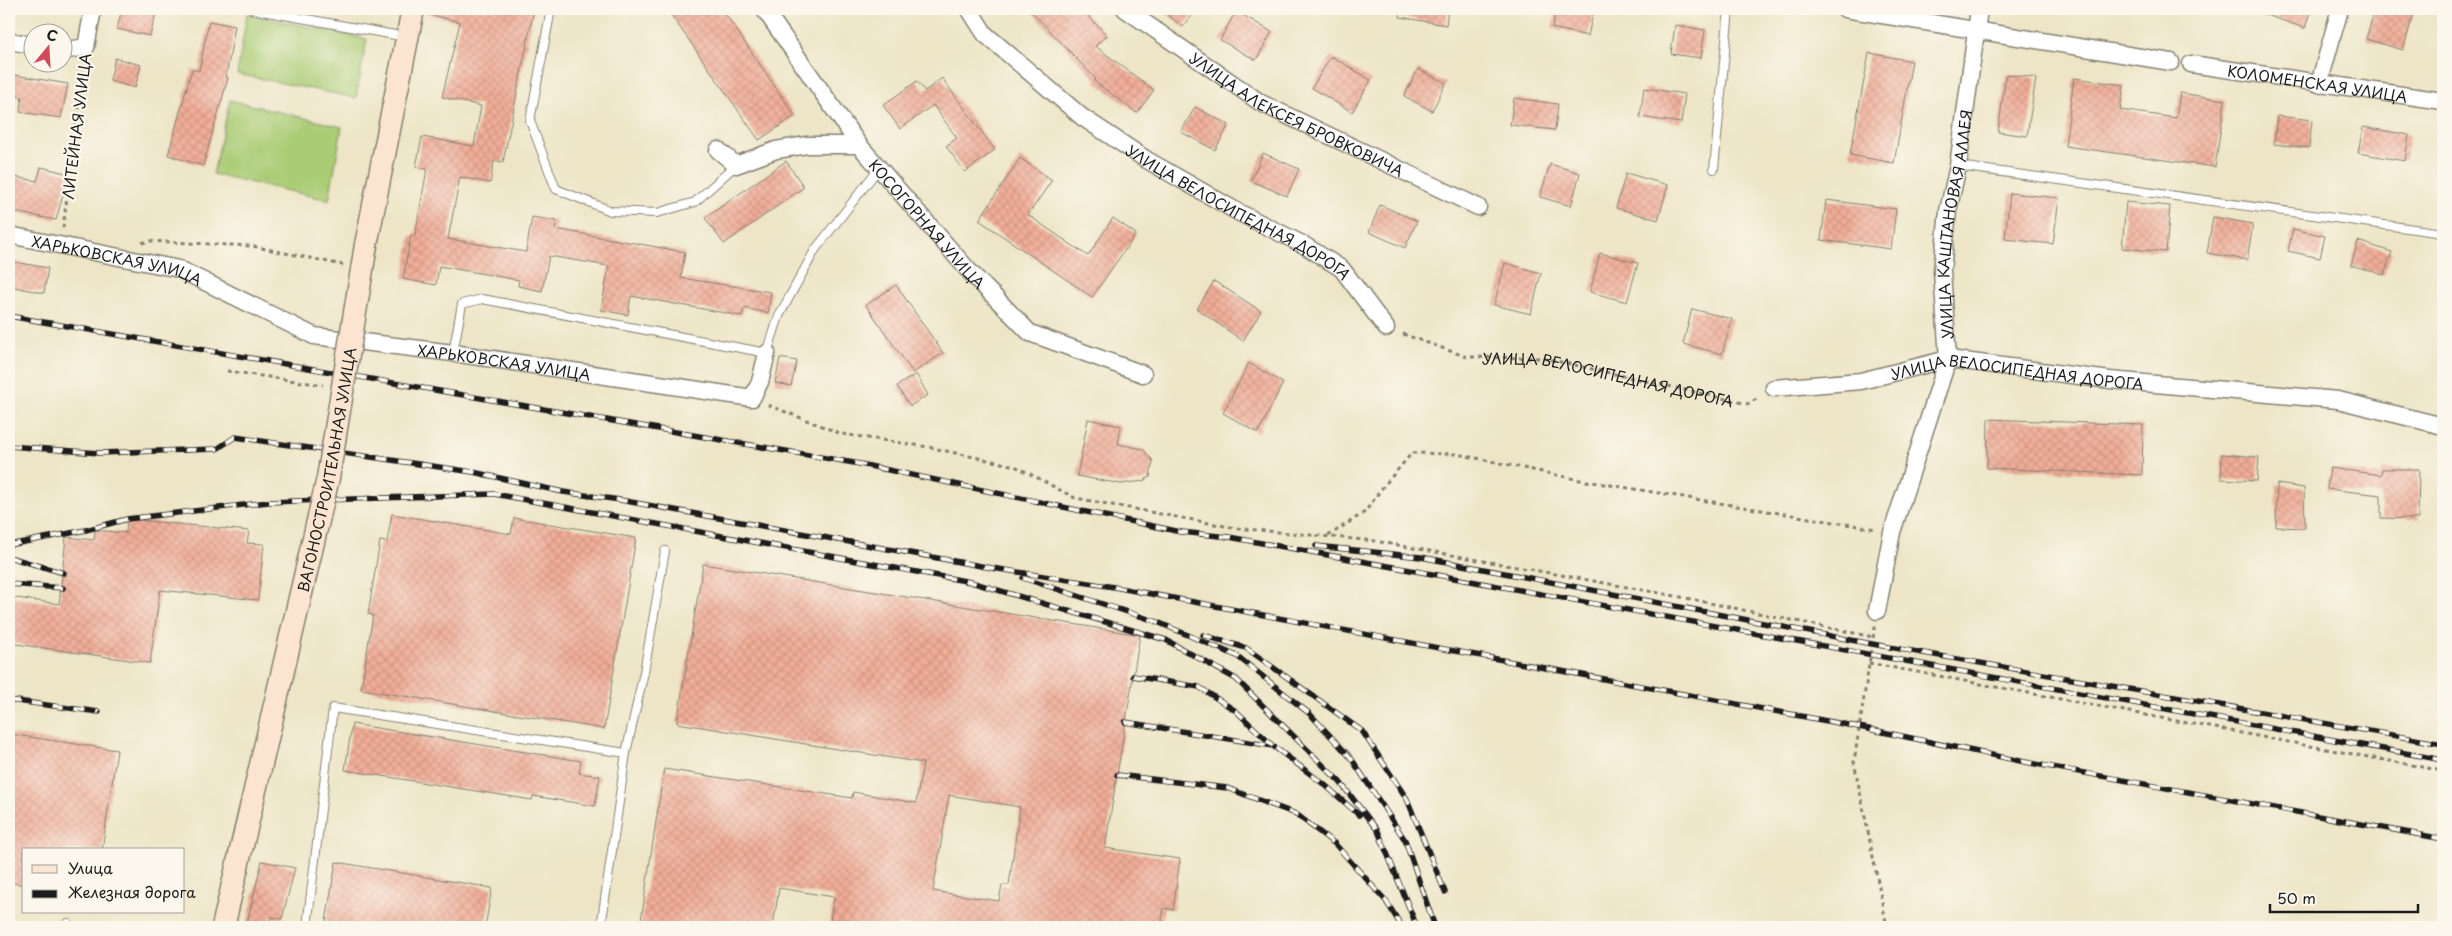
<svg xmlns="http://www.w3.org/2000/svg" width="2452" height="936" font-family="'Playpen Sans',sans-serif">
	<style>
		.pitch { fill: #aacc74; stroke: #637448 }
		.building { fill: url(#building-cross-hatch); fill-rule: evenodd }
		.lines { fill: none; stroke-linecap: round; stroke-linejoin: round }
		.lane-casing { stroke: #848071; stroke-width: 10 }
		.street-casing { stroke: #848071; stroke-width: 19 }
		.secondary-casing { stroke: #848071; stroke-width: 25 }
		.path { stroke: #848071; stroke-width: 3; stroke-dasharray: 4 4; stroke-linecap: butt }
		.lane { stroke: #fff; stroke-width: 8 }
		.street { stroke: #fff; stroke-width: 16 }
		.secondary { stroke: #fce5d0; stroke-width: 22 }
		.rail-casing { stroke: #1c1c1c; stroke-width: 5.5 }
		.rail { stroke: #fbf7ec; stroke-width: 4; stroke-dasharray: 11; stroke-linecap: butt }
		.secondary-bridge-casing { stroke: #848071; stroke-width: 25; stroke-linecap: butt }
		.secondary-bridge { stroke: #fce5d0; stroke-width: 22 }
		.labels { text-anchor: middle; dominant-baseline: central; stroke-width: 4.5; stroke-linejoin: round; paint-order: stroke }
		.street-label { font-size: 15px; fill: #1c1c1c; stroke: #fbf7ec }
	</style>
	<defs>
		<pattern id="building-cross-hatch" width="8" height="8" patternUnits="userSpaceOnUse" patternTransform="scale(1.25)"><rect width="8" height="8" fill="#f1ad98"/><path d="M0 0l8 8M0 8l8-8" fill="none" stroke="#ce9482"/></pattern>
	</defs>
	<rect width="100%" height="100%" fill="#fbf7ec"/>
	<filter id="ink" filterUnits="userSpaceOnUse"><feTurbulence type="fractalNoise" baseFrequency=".02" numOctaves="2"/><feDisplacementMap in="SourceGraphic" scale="10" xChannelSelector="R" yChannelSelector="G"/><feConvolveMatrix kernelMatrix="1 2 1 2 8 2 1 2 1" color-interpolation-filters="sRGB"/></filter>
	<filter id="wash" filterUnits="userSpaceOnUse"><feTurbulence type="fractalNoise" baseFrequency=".0096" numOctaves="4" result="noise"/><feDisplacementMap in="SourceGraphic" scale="20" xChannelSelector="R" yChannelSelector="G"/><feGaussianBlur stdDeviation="1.12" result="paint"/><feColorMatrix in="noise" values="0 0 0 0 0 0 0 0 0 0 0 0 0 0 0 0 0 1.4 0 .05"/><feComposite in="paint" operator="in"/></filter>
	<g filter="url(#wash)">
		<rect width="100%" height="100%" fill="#ede5c6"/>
		<path class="pitch" d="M247 14 367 39 356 98 237 74Z
			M230 100 342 127 329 200 213 174Z"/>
		<g id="blocks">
			<path class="building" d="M122 9H136L156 13 150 36 117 29Z
				M429 9H534L503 162 494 161 490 183 460 177 448 239 526 252 532 217 557 221 555 229 685 252 681 278 771 292 768 313 744 308 742 316 631 296 628 315 601 310 609 266 549 256 542 291 518 286 519 280 439 266 436 285 403 279 411 235 415 236 427 169 416 167 422 137 474 146 481 106 442 97 460 22 428 14Z
				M667 9H722L795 116 759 140Z
				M1029 9H1081L1107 35 1095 46 1154 90 1137 113 1094 81 1096 79Z
				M1160 9H1197L1183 27Z
				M1401 9H1448L1446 25 1400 17Z
				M1556 9H1594L1588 36 1552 28Z
				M2257 9H2311L2305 28 2257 12Z
				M2375 9H2415L2403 50 2366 39Z
				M1236 11 1272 32 1256 60 1220 40Z
				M209 21 235 26 226 77 228 78 203 166 168 155 192 69 199 71Z
				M1675 25 1705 30 1701 58 1671 54Z
				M1869 53 1912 61 1894 163 1850 155Z
				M1331 56 1371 80 1352 112 1312 88Z
				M115 58 141 65 135 88 110 81Z
				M1418 69 1446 83 1432 111 1404 96Z
				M9 74 68 84 61 118 20 112 22 97 9 95Z
				M2006 74 2036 78 2027 136 1998 132Z
				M942 78 995 150 965 172 946 146 957 138 933 105 900 129 883 105 917 81 925 91Z
				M2074 78 2124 85 2120 110 2176 118 2180 93 2225 100 2215 167 2065 146Z
				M1644 88 1685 94 1681 123 1640 117Z
				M1514 98 1558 104 1555 130 1510 125Z
				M1195 107 1229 125 1215 150 1181 132Z
				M2277 116 2312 120 2309 148 2274 144Z
				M2363 127 2409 135 2405 161 2358 153Z
				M1263 153 1299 169 1287 196 1251 181Z
				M1020 158 1052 180 1028 215 1088 256 1113 218 1136 234 1092 297 979 220Z
				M786 161 804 187 724 244 705 218Z
				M1550 164 1580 173 1571 206 1540 197Z
				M41 167 69 174 56 220 9 211V176L37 181Z
				M1626 173 1668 185 1658 220 1616 208Z
				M2010 193 2059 198 2053 244 2005 239Z
				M1826 200 1896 209 1891 249 1821 240Z
				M2126 202 2170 206 2166 252 2122 248Z
				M1380 205 1417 221 1405 248 1369 232Z
				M2213 217 2253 224 2247 260 2207 253Z
				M2293 229 2325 236 2320 258 2288 251Z
				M2358 241 2392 252 2384 275 2351 265Z
				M1600 253 1638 263 1627 302 1590 292Z
				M9 261 48 268 44 293 9 286Z
				M1505 263 1541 273 1531 314 1494 305Z
				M1214 281 1261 311 1243 341 1197 309Z
				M896 285 943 353 913 373 866 305Z
				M1692 309 1732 319 1722 354 1683 344Z
				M780 358 797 361 791 386 775 383Z
				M1249 363 1283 383 1258 433 1223 413Z
				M916 374 928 395 910 406 897 386Z
				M1088 419 1121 426 1118 444 1143 449 1153 461 1150 477 1143 481 1121 484 1077 476Z
				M1988 419 2143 425 2142 475 1987 468Z
				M2222 454 2259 457 2257 481 2221 479Z
				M2330 468 2381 475 2382 469H2419L2418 519 2381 518V495L2327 489Z
				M2277 484 2304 488 2305 528 2276 527Z
				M392 514 511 534 514 518 636 538 604 729 361 689 373 615 368 614 380 541 387 542Z
				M127 519 249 531 247 543 264 544 258 600 160 590 150 663 9 643V597L59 604 66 537 94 540 95 530 126 533Z
				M703 564 1140 635 1105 848 1180 859 1173 910 1164 908 1161 927H914L896 924V927H829L834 897 779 888 773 927H640L664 769 852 798 853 792 916 803 923 763 677 723ZM949 795 1020 807 1009 885H1002L999 901 933 891Z
				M352 724 581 761 579 773 600 776 595 806 533 796 532 800 345 770Z
				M9 734 117 750 102 850H24V885L9 882Z
				M262 861 295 868 282 919 271 917 269 927H246Z
				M336 862 492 888 485 927H325Z"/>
		</g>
	</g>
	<g filter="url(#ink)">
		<use href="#blocks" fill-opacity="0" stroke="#848071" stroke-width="1"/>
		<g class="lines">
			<defs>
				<path id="lane" d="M251 9 406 37
					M551 9 530 121 556 189 611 211 657 213 695 202 736 165
					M1958 166 2443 233
					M1714 169 1729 9
					M453 353 462 304 482 299 767 353 779 316 815 250 879 168
					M68 923 71 927
					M307 927 333 708 626 753
					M601 927 626 753 644 672 665 551"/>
				<g id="street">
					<path id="s2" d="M764 9 859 145 969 271 1030 333 1143 374"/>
					<path id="s3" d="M969 9 985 34 1082 117 1147 160 1238 212 1304 245 1342 269 1386 328"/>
					<path id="s4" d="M1125 9 1261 103 1478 207"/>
					<path d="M1845 9 2171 62"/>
					<path d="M9 41 32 45"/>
					<path d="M62 51 86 47 93 9"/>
					<path id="s5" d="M2191 64 2443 101"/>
					<path d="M2319 84 2340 9"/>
					<path d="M718 150 736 165 776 150 807 145H859"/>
					<path id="s6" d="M9 235 179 269 314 336 453 353 752 398 760 382 767 353"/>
					<path id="s7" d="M1774 388 1861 381 1948 359 2110 380 2338 400 2443 426"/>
					<path id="s8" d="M1877 611 1892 532 1948 359 1942 271 1948 211 1958 166 1979 9"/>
				</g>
				<path id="secondary" d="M366 245 413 9"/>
			</defs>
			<use href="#lane" class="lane-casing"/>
			<use href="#street" class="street-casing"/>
			<use href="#secondary" class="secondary-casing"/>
			<g class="path">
				<path d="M63 228 84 63"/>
				<path d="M142 243 148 241 252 246 343 265"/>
				<path id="s1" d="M1403 334 1467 357 1543 358 1748 404 1760 397"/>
				<path d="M227 371 323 385"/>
				<path d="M768 405 842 434 928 447 1015 466 1075 498 1236 528 1375 541 1681 597 1873 637"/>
				<path d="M1328 536 1365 512 1382 488 1412 453 1457 454 1580 480 1876 529"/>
				<path d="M1875 626 1854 762 1887 927"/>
				<path d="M1869 663 2443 771"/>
			</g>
			<use href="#lane" class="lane"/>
			<use href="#street" class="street"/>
			<use href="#secondary" class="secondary"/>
			<defs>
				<path id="rail" d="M9 316 860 464 1181 532 1229 537 1476 582 2443 760
					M9 446 99 453 217 449 235 437 473 472 563 492 620 500 992 568 1114 587 1859 727 2025 762 2443 839
					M9 545 86 530 127 519 268 502 494 494 971 582 1166 640 1236 679 1340 782 1378 831 1417 927
					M1316 546 1421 557 1872 644 2443 744
					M9 557 64 573
					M1023 578 1155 621 1237 656 1310 714 1351 758 1405 840 1435 927
					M9 584 63 588
					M1203 635 1246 648 1362 731 1407 799 1445 892
					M1133 676 1199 687 1236 711 1273 746
					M9 700 99 712
					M1125 722 1273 746 1325 785 1359 815
					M1117 775 1227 788 1296 814 1335 844 1386 901 1402 927"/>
			</defs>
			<use href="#rail" class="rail-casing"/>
			<use href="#rail" class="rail"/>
			<defs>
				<g id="secondary-bridge">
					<path id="s9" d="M223 927 328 478 366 245"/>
				</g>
			</defs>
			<use href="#secondary-bridge" class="secondary-bridge-casing"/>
			<use href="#secondary-bridge" class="secondary-bridge"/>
		</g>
	</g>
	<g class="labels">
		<g class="street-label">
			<text stroke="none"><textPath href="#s5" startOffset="128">КОЛОМЕНСКАЯ УЛИЦА</textPath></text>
			<text stroke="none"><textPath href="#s4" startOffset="202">УЛИЦА АЛЕКСЕЯ БРОВКОВИЧА</textPath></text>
			<text transform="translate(76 126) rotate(-83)">ЛИТЕЙНАЯ УЛИЦА</text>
			<text stroke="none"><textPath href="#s3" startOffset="341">УЛИЦА ВЕЛОСИПЕДНАЯ ДОРОГА</textPath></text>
			<text stroke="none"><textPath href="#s2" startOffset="270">КОСОГОРНАЯ УЛИЦА</textPath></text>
			<text stroke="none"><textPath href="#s8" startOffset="398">УЛИЦА КАШТАНОВАЯ АЛЛЕЯ</textPath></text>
			<text stroke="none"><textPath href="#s6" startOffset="111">ХАРЬКОВСКАЯ УЛИЦА</textPath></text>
			<text stroke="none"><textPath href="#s6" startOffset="516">ХАРЬКОВСКАЯ УЛИЦА</textPath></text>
			<text stroke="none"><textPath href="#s1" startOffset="211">УЛИЦА ВЕЛОСИПЕДНАЯ ДОРОГА</textPath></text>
			<text stroke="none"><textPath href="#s7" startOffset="246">УЛИЦА ВЕЛОСИПЕДНАЯ ДОРОГА</textPath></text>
			<text stroke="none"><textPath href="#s9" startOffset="469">ВАГОНОСТРОИТЕЛЬНАЯ УЛИЦА</textPath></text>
		</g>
	</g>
	<rect width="2452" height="936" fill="none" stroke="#fbf7ec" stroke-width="30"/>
	<rect x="22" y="848" width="162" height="65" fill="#fbf7ec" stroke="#a29f99"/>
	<rect x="32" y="865" width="25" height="8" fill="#fce5d0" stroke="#a29f99"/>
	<text x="68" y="874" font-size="15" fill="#1c1c1c">Улица</text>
	<rect x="32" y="890" width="25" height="8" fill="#1c1c1c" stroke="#a29f99"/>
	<text x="68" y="898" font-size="15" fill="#1c1c1c">Железная дорога</text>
	<g transform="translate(48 48) rotate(18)"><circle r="24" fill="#fbf7ec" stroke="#a29f99"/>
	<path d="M0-4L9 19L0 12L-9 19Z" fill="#d1495b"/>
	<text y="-8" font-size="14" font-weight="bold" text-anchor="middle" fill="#1c1c1c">С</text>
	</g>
	<path d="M2270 904v8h148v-8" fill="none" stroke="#1c1c1c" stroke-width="2.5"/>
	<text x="2277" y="904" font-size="15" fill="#1c1c1c" stroke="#fbf7ec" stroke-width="4" paint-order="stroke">50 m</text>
</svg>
